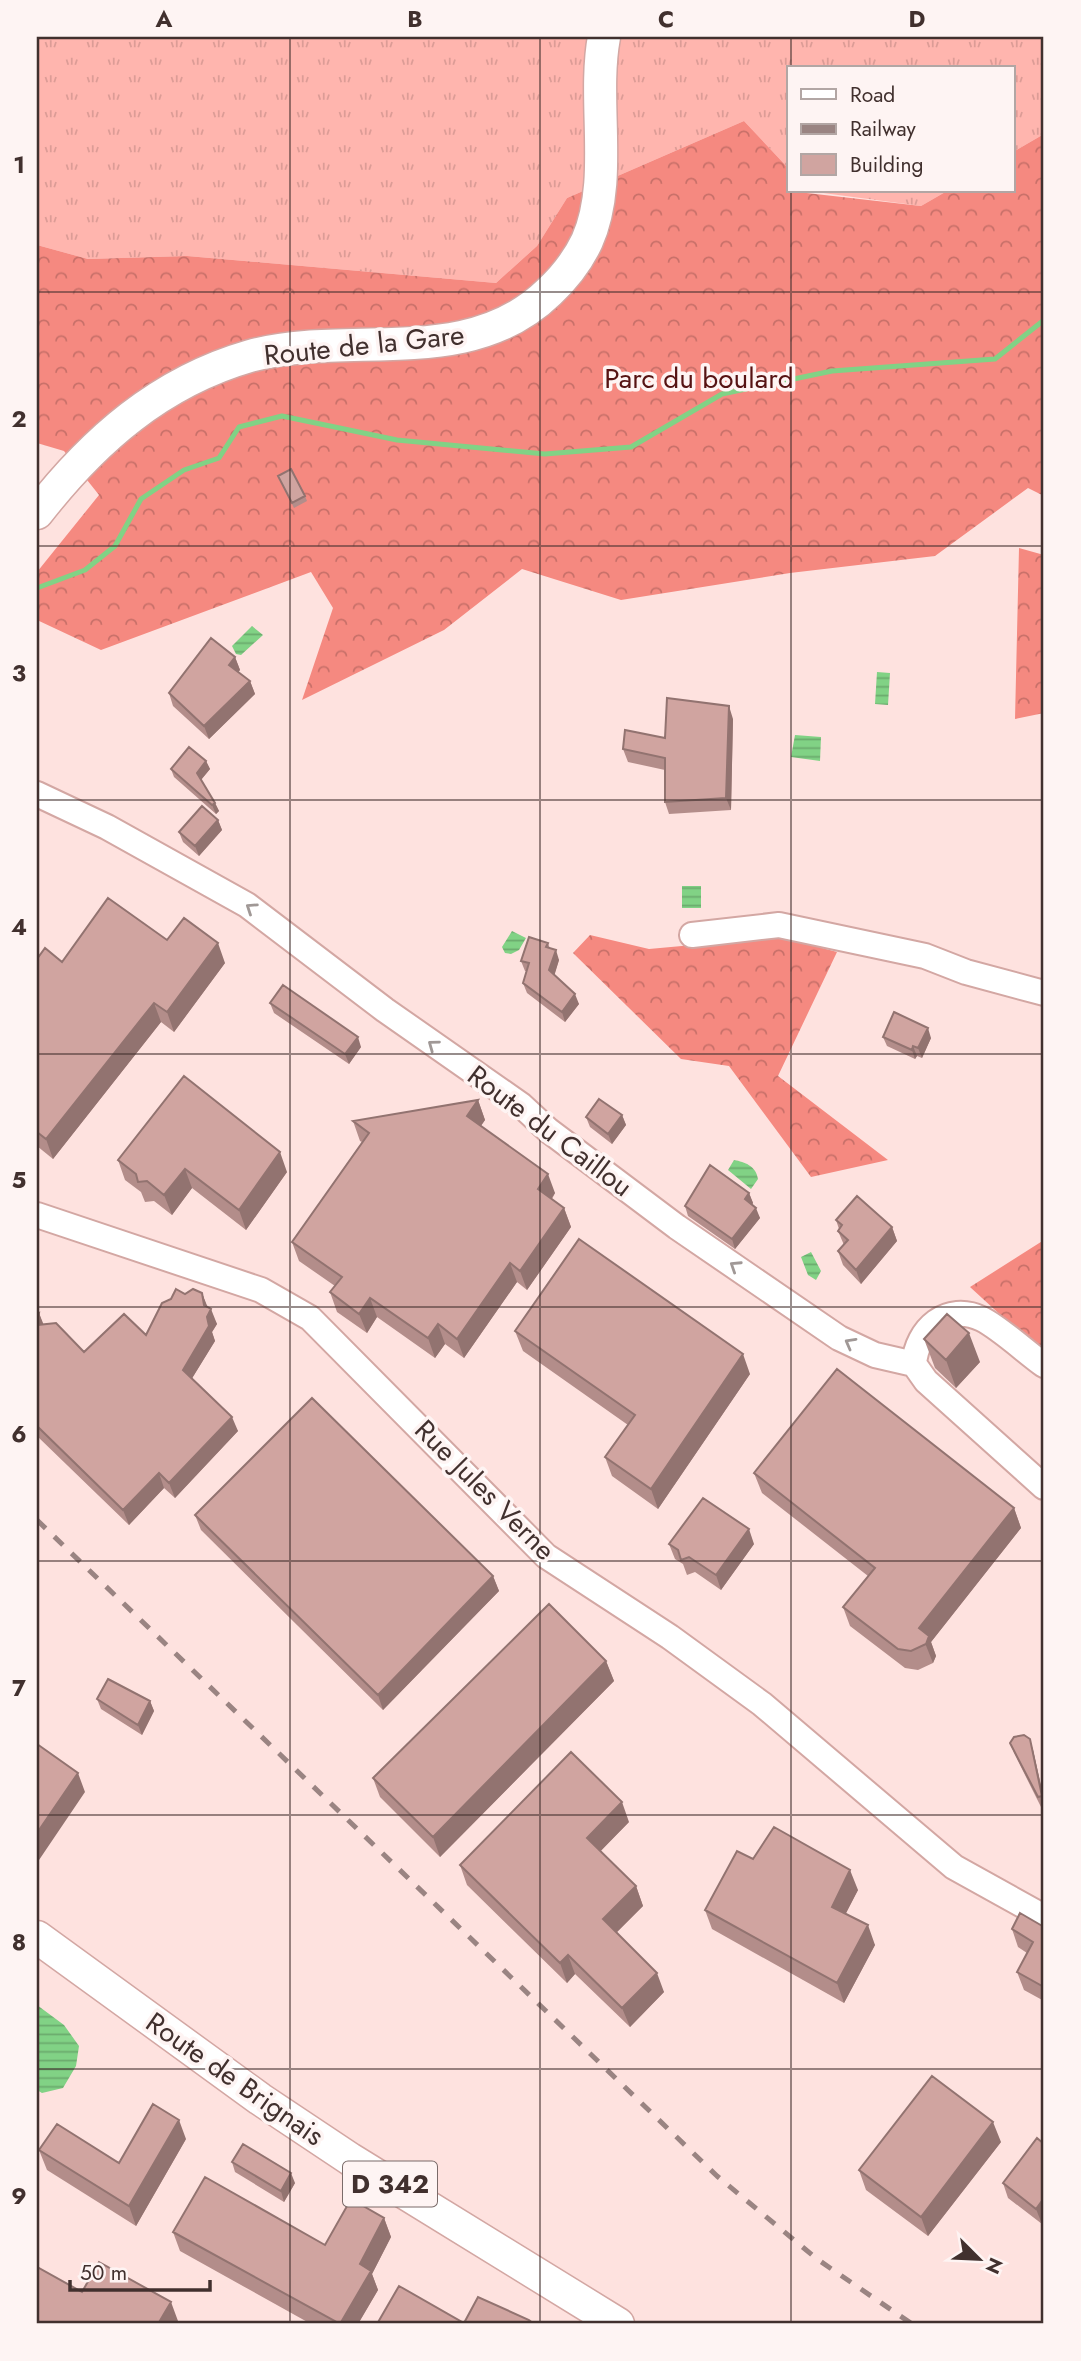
<svg xmlns="http://www.w3.org/2000/svg" width="1081" height="2361" font-family="Jost,sans-serif">
	<style>
		.grass { fill: url(#grass-tufts) }
		.forest { fill: url(#forest-crowns) }
		.water { fill: url(#water-rules) }
		.lines { fill: none; stroke-linecap: round; stroke-linejoin: round }
		.stream { stroke: #81d285; stroke-width: 5 }
		.minor-casing { stroke: #d3a7a3; stroke-width: 28 }
		.major-casing { stroke: #d3a7a3; stroke-width: 35 }
		.minor { stroke: #fff; stroke-width: 24 }
		.major { stroke: #fff; stroke-width: 32 }
		.rail { stroke: #9a8482; stroke-width: 5; stroke-dasharray: 12 12; stroke-linecap: butt }
		.wall { fill: #b38d8a }
		.shaded-wall { fill: #927370 }
		.building { fill: #d0a4a0; stroke: #927370; stroke-width: 2 }
		.oneway { stroke: #a09896 }
		.grid { fill: none; stroke: #41302e; stroke-width: 2; stroke-opacity: 0.55 }
		.labels { text-anchor: middle; dominant-baseline: central; stroke-width: 7; stroke-linejoin: round; paint-order: stroke }
		.shield { fill: #fef4f3; stroke: #7a6b69; stroke-width: 2 }
		.shield-label { font-size: 26px; font-weight: bold; fill: #41302e }
		.street-label { font-size: 28px; fill: #41302e; stroke: #fef4f3 }
		.park-label { font-size: 28px; fill: #561313; stroke: #fef4f3 }
		.neatline { fill: none; stroke: #41302e; stroke-width: 2.5 }
		.grid-label { font-size: 23px; text-anchor: middle; font-weight: bold; fill: #41302e }
	</style>
	<defs>
		<pattern id="grass-tufts" width="24" height="20" patternUnits="userSpaceOnUse" patternTransform="scale(1.75)"><rect width="24" height="20" fill="#ffb5ae"/><path d="M3 7l-1-3M5 7V3M7 7l1-3M15 17l-1-3M17 17v-4M19 17l1-3" fill="none" stroke="#dc9c96"/></pattern>
		<pattern id="forest-crowns" width="20" height="18" patternUnits="userSpaceOnUse" patternTransform="scale(1.75)"><rect width="20" height="18" fill="#f58980"/><path d="M2 6a3 3 0 1 1 6 0M12 15a3 3 0 1 1 6 0" fill="none" stroke="#c87069"/></pattern>
		<pattern id="water-rules" width="6" height="5" patternUnits="userSpaceOnUse" patternTransform="scale(1.75)"><rect width="6" height="5" fill="#81d285"/><path d="M0 2.5h6" fill="none" stroke="#6bab6d"/></pattern>
	</defs>
	<rect width="100%" height="100%" fill="#fee2df"/>
	<path class="grass" d="M37 37H1044V134L1013 152V68H789V169L744 121 567 198 537 246 496 283 187 256 88 259 37 245Z
		M808 191H947L921 206Z"/>
	<path class="forest" d="M744 121 789 169V191L921 206 947 191H1013V152L1044 134V496L1028 488 935 556 790 573 621 600 522 569 444 630 302 700 333 608 311 572 101 650 37 620V572L99 495 64 451 37 443V245L88 259 187 256 496 283 537 246 567 198Z
		M1019 548 1044 555V713L1015 719Z
		M590 935 649 949 782 937 837 952 778 1076 888 1160 811 1177 729 1066 681 1059 573 953Z
		M1044 1240V1355L970 1287Z"/>
	<path class="water" d="M252 626 263 635 241 655 236 654 232 646Z
		M877 672 890 673 888 705 875 704Z
		M795 735 821 737 820 761 791 757Z
		M682 886H701V908H682Z
		M512 931 526 938 519 950 511 954 505 953 502 947Z
		M734 1160C745 1162 756 1166 758 1179L751 1189 728 1170Z
		M811 1252 821 1271 816 1280 808 1275 801 1257Z
		M37 2005 64 2025 79 2046 76 2066 63 2088 42 2093 37 2090Z"/>
	<g class="lines">
		<path class="stream" d="M37 588 85 570 115 546 141 499 184 470 219 458 239 427 282 416 397 440 545 454 631 447 722 394 832 371 995 359 1044 320"/>
		<defs>
			<path id="minor" d="M37 794 107 827 247 905 385 1010 521 1105 548 1130 677 1227 839 1338 875 1355 914 1364 926 1381 1044 1487
				M692 935 779 925 925 956 966 972 1044 993
				M37 1215 261 1290 310 1318 546 1556 670 1637 762 1704 954 1867 1044 1917
				M914 1364C917 1329 947 1302 982 1319 1000 1328 1027 1353 1044 1365"/>
			<path id="major" d="M37 513C94 440 160 382 250 356 349 329 468 371 549 292 564 278 578 260 587 241 614 181 592 102 604 37
				M37 1937 260 2099 350 2159 618 2324"/>
		</defs>
		<use href="#minor" class="minor-casing"/>
		<use href="#major" class="major-casing"/>
		<use href="#minor" class="minor"/>
		<use href="#major" class="major"/>
		<path class="rail" d="M37 1520 717 2176 817 2259 912 2324"/>
	</g>
	<path class="wall" d="M278 476 305 496 307 501 294 508Z
		M235 657 240 670 238 672 250 681 255 694 209 739 173 706 169 693Z
		M733 719 731 810 669 814 665 802V770L628 762 623 749Z
		M206 761 210 769 201 780 215 803 219 811 216 814 174 777 171 769Z
		M218 820 222 830 199 856 183 842 179 832Z
		M167 940 225 963 174 1032 161 1022 53 1159 37 1146V959L62 962Z
		M548 943 550 949 559 960 554 975 579 1004 565 1022 527 993 523 983 527 971H525L521 961Z
		M270 1003 361 1047 349 1064 274 1013Z
		M883 1037 931 1038 922 1058 917 1056 915 1059 887 1046Z
		M478 1100 485 1120 481 1126 555 1193 552 1199 564 1208 571 1227 527 1290 517 1282 464 1358 445 1344 435 1358 377 1317 367 1333 337 1312 330 1292 335 1286 299 1261 292 1242 362 1142 360 1141 353 1121Z
		M622 1115 626 1125 612 1144 590 1127 586 1117Z
		M118 1160 287 1172 246 1230 192 1188 172 1215 154 1201 145 1202 141 1192 125 1180Z
		M749 1193 753 1203 752 1205 760 1218 735 1249 688 1216 685 1206Z
		M836 1220 892 1227 897 1241 861 1284 843 1265 838 1251 844 1245 838 1231 839 1229Z
		M202 1293 207 1307 217 1324 212 1332 215 1341 192 1378 238 1431 175 1498 164 1488 129 1525 37 1436V1314L39 1313 43 1325 84 1352 146 1335 185 1294Z
		M515 1331 750 1374 658 1509 612 1476 605 1457 628 1425 523 1351Z
		M924 1339 980 1362 956 1388 935 1368Z
		M754 1473 1014 1508 1021 1528 931 1642 936 1656 933 1663 918 1670 905 1668 850 1626 843 1607 868 1576 762 1493Z
		M195 1515 493 1576 499 1591 383 1710 201 1530Z
		M669 1544H754L721 1590 695 1572 687 1575 683 1564 675 1559Z
		M606 1661 614 1681 440 1857 380 1797 373 1778Z
		M97 1699 150 1701 154 1711 142 1735 101 1709Z
		M1010 1743 1033 1750 1044 1798V1806L1041 1807 1014 1753Z
		M629 1822 600 1851 636 1886 643 1906 616 1933 664 1992 630 2027 575 1974 567 1983 467 1885 460 1865Z
		M753 1859 858 1890 845 1914 875 1945 844 2003 712 1929 705 1910Z
		M1044 1927V2001L1024 1990 1017 1972 1027 1953 1018 1947 1012 1929Z
		M1037 2138 1042 2224 1008 2198 1003 2183Z
		M186 2139 136 2226 47 2170 39 2150 119 2163Z
		M1001 2142 928 2236 866 2190 859 2170Z
		M232 2162 295 2183 284 2202 235 2172Z
		M384 2218 391 2237 372 2274 378 2290 358 2324H311L180 2251 173 2232 325 2245Z"/>
	<path class="shaded-wall" d="M235 657 240 670 234 677 229 665Z
		M250 681 255 694 209 739 204 726Z
		M729 706 733 719 731 810 726 798Z
		M206 761 210 769 200 781 197 773Z
		M215 803 219 811 216 814 212 805Z
		M218 820 222 830 199 856 195 846Z
		M218 943 225 963 174 1032 167 1012Z
		M556 950 559 960 553 980 549 970Z
		M575 994 579 1004 565 1022 562 1012Z
		M154 1003 161 1022 53 1159 46 1139Z
		M928 1028 931 1038 922 1058 918 1048Z
		M358 1037 361 1047 349 1064 345 1054Z
		M913 1046 917 1056 915 1059 912 1050Z
		M478 1100 485 1120 474 1135 467 1116Z
		M622 1115 626 1125 612 1144 608 1134Z
		M280 1152 287 1172 246 1230 239 1210Z
		M185 1169 192 1188 172 1215 164 1195Z
		M548 1174 555 1193 545 1208 538 1189Z
		M749 1193 753 1203 748 1210 745 1199Z
		M564 1208 571 1227 527 1290 520 1271Z
		M756 1208 760 1218 735 1249 732 1239Z
		M892 1227 897 1241 861 1284 856 1270Z
		M510 1263 517 1282 464 1358 457 1339Z
		M202 1293 208 1308 211 1309 217 1324 212 1332 215 1341 188 1385 183 1370 204 1305Z
		M370 1298 377 1317 367 1333 359 1314Z
		M39 1313 45 1328 37 1325Z
		M438 1324 445 1344 435 1358 428 1338Z
		M969 1333 980 1362 956 1388 946 1360Z
		M743 1354 750 1374 658 1509 651 1489Z
		M232 1417 238 1431 175 1498 169 1483Z
		M159 1473 164 1488 129 1525 123 1510Z
		M1014 1508 1021 1528 931 1642 936 1656 933 1663 919 1628Z
		M749 1529 754 1544 721 1590 716 1575Z
		M493 1576 499 1591 383 1710 378 1695Z
		M606 1661 614 1681 440 1857 433 1837Z
		M150 1701 154 1711 142 1735 138 1725Z
		M1030 1739 1033 1750 1044 1801 1042 1796Z
		M78 1773 85 1792 37 1863V1833Z
		M622 1802 629 1822 594 1858 587 1838Z
		M850 1870 858 1890 839 1927 832 1907Z
		M636 1886 643 1906 610 1939 603 1919Z
		M868 1925 875 1945 844 2003 837 1983Z
		M568 1955 575 1974 567 1983 560 1963Z
		M657 1973 664 1992 630 2027 622 2008Z
		M179 2120 186 2139 136 2226 129 2206Z
		M993 2122 1001 2142 928 2236 921 2217Z
		M291 2173 295 2183 284 2202 281 2191Z
		M1044 2198V2221L1042 2224 1036 2209Z
		M384 2218 391 2237 372 2274 378 2290 358 2324H340L360 2264Z
		M171 2302 178 2321 176 2324H158Z"/>
	<path class="building" d="M291 469 305 496 292 503 278 476Z
		M211 638 235 657 229 665 250 681 204 726 169 693Z
		M667 698 729 706 726 798 665 802V758L623 749 625 730 665 738Z
		M189 747 206 761 197 773 215 803 212 805 171 769Z
		M202 806 218 820 195 846 179 832Z
		M108 898 167 940 184 918 218 943 167 1012 154 1003 46 1139 37 1132V959L45 948 62 962Z
		M529 937 548 943 546 947 556 950 549 970 575 994 562 1012 523 983 529 963 521 961Z
		M283 985 358 1037 345 1054 270 1003Z
		M894 1012 928 1028 918 1048 913 1046 912 1050 883 1037Z
		M184 1076 280 1152 239 1210 185 1169 164 1195 147 1181 138 1182 136 1174 118 1160Z
		M599 1099 622 1115 608 1134 586 1117Z
		M478 1100 467 1116 548 1174 538 1189 564 1208 520 1271 510 1263 457 1339 438 1324 428 1338 370 1298 359 1314 330 1292 342 1277 292 1242 369 1133 353 1121Z
		M710 1165 749 1193 745 1199 756 1208 732 1239 685 1206Z
		M857 1196 892 1227 856 1270 838 1251 848 1240 838 1231 842 1225 836 1220Z
		M579 1239 743 1354 651 1489 605 1457 635 1415 515 1331Z
		M176 1289 185 1294 193 1289 202 1293 204 1305 211 1309 207 1317 209 1326 183 1370 232 1417 169 1483 159 1473 123 1510 37 1426V1314L39 1313 37 1325 56 1323 84 1352 124 1314 146 1335 162 1303 171 1299Z
		M947 1314 969 1333 946 1360 924 1339Z
		M837 1369 1014 1508 919 1628 929 1636 926 1644 911 1651 898 1649 843 1607 875 1568 754 1473Z
		M312 1398 493 1576 378 1695 195 1515Z
		M703 1498 749 1529 716 1575 689 1557 681 1560 678 1550 669 1544Z
		M549 1604 606 1661 433 1837 373 1778Z
		M108 1679 150 1701 138 1725 97 1699Z
		M1024 1735 1030 1739 1042 1796 1038 1797 1010 1743 1014 1737Z
		M37 1744 78 1773 37 1833Z
		M571 1752 622 1802 587 1838 636 1886 603 1919 657 1973 622 2008 568 1955 560 1963 460 1865Z
		M774 1827 850 1870 832 1907 868 1925 837 1983 705 1910 737 1851 753 1859Z
		M1020 1913 1044 1927V1987L1017 1972 1033 1942 1012 1929Z
		M932 2076 993 2122 921 2217 859 2170Z
		M153 2104 179 2120 129 2206 39 2150 57 2124 119 2163Z
		M1037 2138 1044 2144V2198L1036 2209 1003 2183Z
		M243 2144 291 2173 281 2191 232 2162Z
		M205 2177 325 2245 351 2199 384 2218 360 2264 371 2271 340 2324 173 2232Z
		M99 2262 171 2302 158 2324H37V2267L82 2292Z
		M399 2286 464 2323 478 2297 529 2320 534 2324H377Z"/>
	<defs><path id="oneway-chevron" d="M-2-3.5L2.5 0L-2 3.5" fill="none" stroke-width="1.6" stroke-linecap="round" stroke-linejoin="round" transform="scale(1.75)"/></defs>
	<g class="oneway">
		<use href="#oneway-chevron" transform="translate(251 908) rotate(-146)"/>
		<use href="#oneway-chevron" transform="translate(433 1045) rotate(-144)"/>
		<use href="#oneway-chevron" transform="translate(735 1266) rotate(-147)"/>
		<use href="#oneway-chevron" transform="translate(850 1343) rotate(-151)"/>
	</g>
	<path class="grid" d="M290 37V2324M540 37V2324M791 37V68M791 191V2324M37 292H1044M37 546H1044M37 800H1044M37 1054H1044M37 1307H1044M37 1561H1044M37 1815H1044M37 2069H1044"/>
	<g class="labels">
		<rect class="shield" x="343" y="2161.5" width="94" height="45" rx="5"/>
		<g class="shield-label">
			<text x="390" y="2184">D 342</text>
		</g>
		<g class="street-label">
			<text transform="translate(364 345) rotate(-6)">Route de la Gare</text>
			<text transform="translate(550 1131) rotate(37)">Route du Caillou</text>
			<text transform="translate(485 1490) rotate(45)">Rue Jules Verne</text>
			<text transform="translate(235 2079) rotate(35)">Route de Brignais</text>
		</g>
		<g class="park-label">
			<text x="699" y="378">Parc du boulard</text>
		</g>
	</g>
	<rect width="1081" height="2361" fill="none" stroke="#fef4f3" stroke-width="77"/>
	<rect x="787" y="66" width="228" height="126" fill="#fef4f3" stroke="#b2a6a4" stroke-width="2"/>
	<rect x="801" y="89" width="35" height="10" fill="#ffffff" stroke="#b2a6a4" stroke-width="2"/>
	<text x="850" y="102" font-size="21" fill="#41302e">Road</text>
	<rect x="801" y="124" width="35" height="10" fill="#9a8482" stroke="#b2a6a4" stroke-width="2"/>
	<text x="850" y="136" font-size="21" fill="#41302e">Railway</text>
	<rect x="801" y="154" width="35" height="21" fill="#d0a4a0" stroke="#b2a6a4" stroke-width="2"/>
	<text x="850" y="172" font-size="21" fill="#41302e">Building</text>
	<g transform="translate(979 2259) rotate(114)" stroke="#fef4f3" stroke-width="5" paint-order="stroke">
	<path d="M0-5L12 26L0 18L-12 26Z" fill="#41302e"/>
	<text y="-10" font-size="19" font-weight="bold" text-anchor="middle" fill="#41302e">N</text>
	</g>
	<path d="M70 2280v10h140v-10" fill="none" stroke="#41302e" stroke-width="3.5"/>
	<text x="80" y="2280" font-size="21" fill="#41302e" stroke="#fef4f3" stroke-width="5" paint-order="stroke">50 m</text>
	<rect x="38" y="38" width="1004" height="2284" class="neatline"/>
	<g class="grid-label">
		<text x="164" y="27">A</text>
		<text x="415" y="27">B</text>
		<text x="666" y="27">C</text>
		<text x="917" y="27">D</text>
		<text x="19" y="173">1</text>
		<text x="19" y="427">2</text>
		<text x="19" y="681">3</text>
		<text x="19" y="935">4</text>
		<text x="19" y="1188">5</text>
		<text x="19" y="1442">6</text>
		<text x="19" y="1696">7</text>
		<text x="19" y="1950">8</text>
		<text x="19" y="2204">9</text>
	</g>
</svg>
